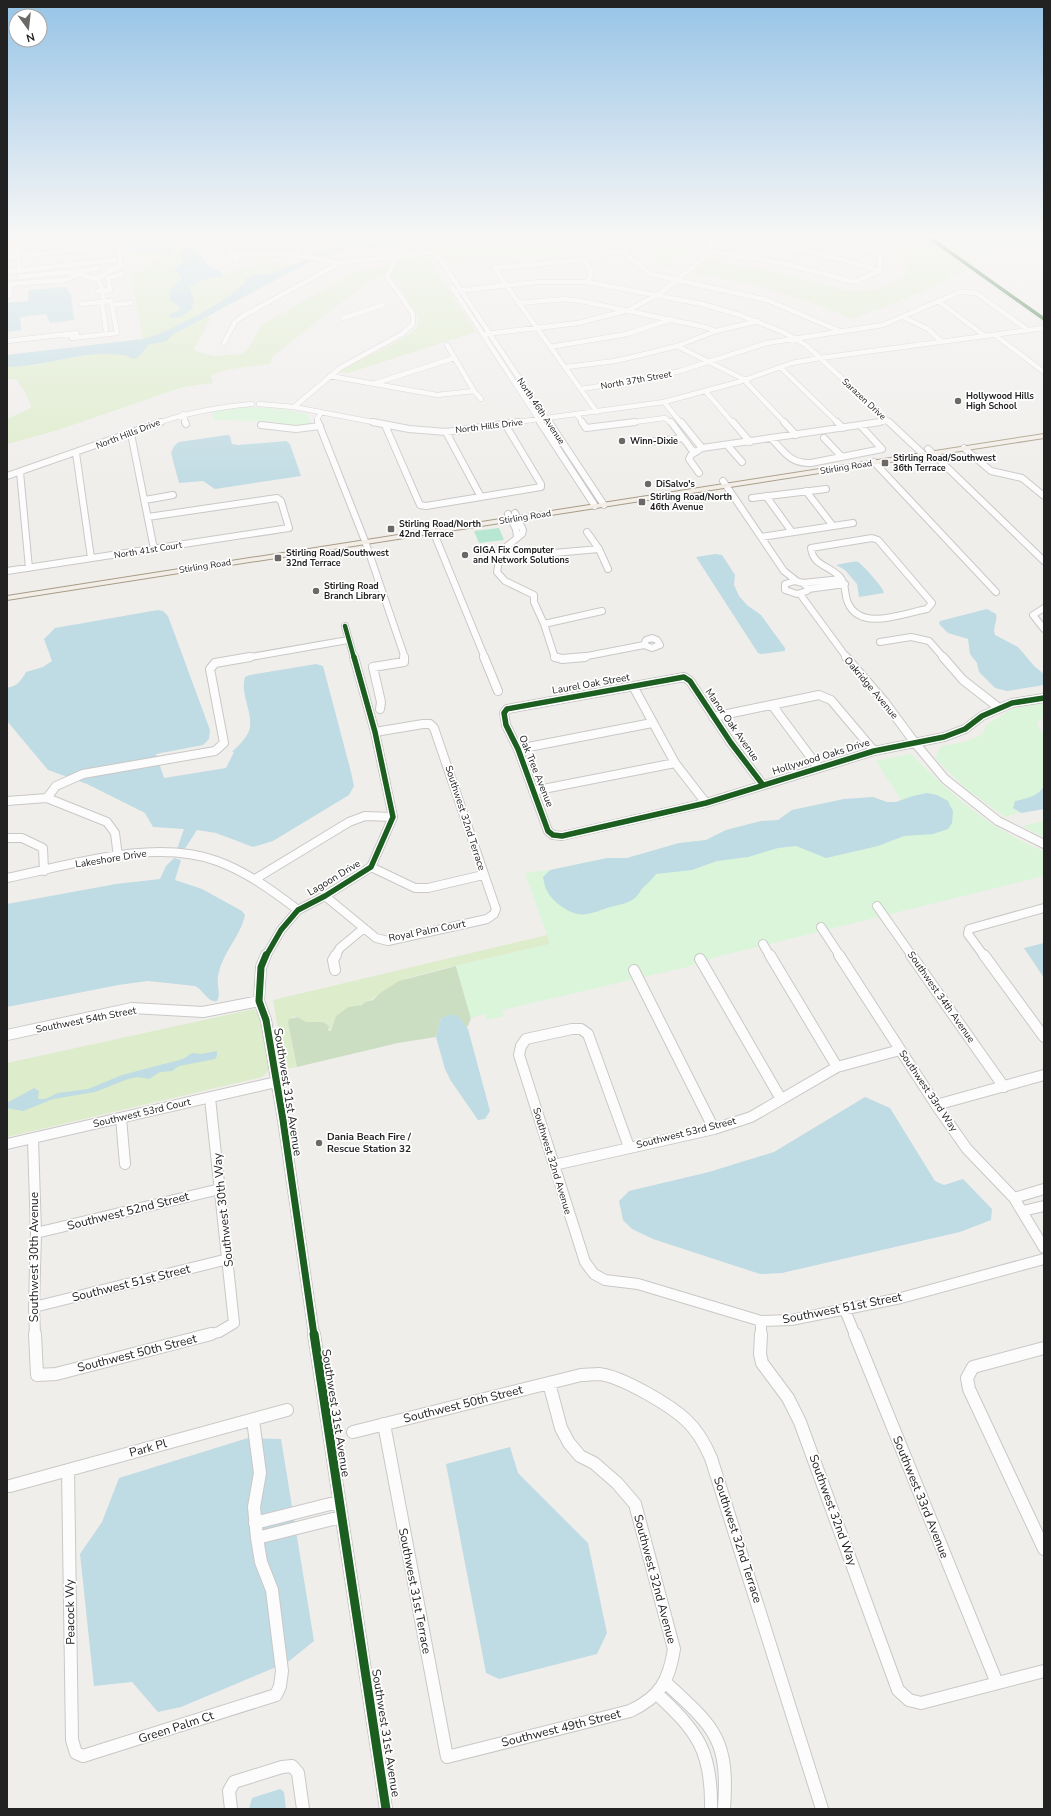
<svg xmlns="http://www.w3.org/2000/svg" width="1051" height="1816" font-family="'Nunito Sans',sans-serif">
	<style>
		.grass { fill: #ddeccb }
		.forest { fill: #cbdec1 }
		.park { fill: #daf5da }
		.pitch { fill: #b7e6d2 }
		.water { fill: #bfdbe3 }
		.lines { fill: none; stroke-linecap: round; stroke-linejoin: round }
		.minor-far4-casing { stroke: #c9c8c7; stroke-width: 5.5 }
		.minor-far3-casing { stroke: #c9c8c7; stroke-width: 8 }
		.minor-far2-casing { stroke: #c9c8c7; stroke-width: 10 }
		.minor-far1-casing { stroke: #c9c8c7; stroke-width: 12 }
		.minor-casing { stroke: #c9c8c7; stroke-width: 14 }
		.major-casing { stroke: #a79c86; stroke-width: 2 }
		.minor-far4 { stroke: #fdfcfc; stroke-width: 4.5 }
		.minor-far3 { stroke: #fdfcfc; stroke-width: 6 }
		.minor-far2 { stroke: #fdfcfc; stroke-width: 8 }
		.minor-far1 { stroke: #fdfcfc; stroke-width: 10 }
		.minor { stroke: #fdfcfc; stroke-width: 12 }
		.major { fill: #f3ede7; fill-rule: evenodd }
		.cycleway-far4-casing { stroke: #fff; stroke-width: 5 }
		.cycleway-far3-casing { stroke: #fff; stroke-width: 6 }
		.cycleway-far2-casing { stroke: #fff; stroke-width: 8 }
		.cycleway-far1-casing { stroke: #fff; stroke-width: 10 }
		.cycleway-casing { stroke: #fff; stroke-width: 12 }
		.cycleway-far4 { stroke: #1b5e20; stroke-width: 3.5 }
		.cycleway-far3 { stroke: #1b5e20; stroke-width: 4.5 }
		.cycleway-far2 { stroke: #1b5e20; stroke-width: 5.5 }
		.cycleway-far1 { stroke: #1b5e20; stroke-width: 7 }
		.cycleway { stroke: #1b5e20; stroke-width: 9 }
		.poi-dot { fill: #6a6968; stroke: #fff; stroke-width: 1.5 }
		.labels { text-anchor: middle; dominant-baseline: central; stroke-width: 3.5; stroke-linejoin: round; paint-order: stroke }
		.far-street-label { font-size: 9px; fill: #222; stroke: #fff }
		.far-poi-label { font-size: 9px; font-weight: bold; fill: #222; stroke: #fff; text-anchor: start }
		.street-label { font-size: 10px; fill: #222; stroke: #fff }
		.poi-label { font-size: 10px; font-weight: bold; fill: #222; stroke: #fff; text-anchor: start }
		.near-street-label { font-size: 12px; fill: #222; stroke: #fff }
	</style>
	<rect width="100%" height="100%" fill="#f0eeeb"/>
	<path class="grass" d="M124 238H190L187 244 197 251 210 267 224 274 255 265 264 260 265 257 262 254 273 253 269 261 296 264 270 274 251 275 246 279 245 284 226 299 215 306 208 317 210 320 194 349 198 352 215 356 242 354 248 349 261 325 358 270 385 268 392 261 399 259 427 257 476 332 348 373 339 372C354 362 410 338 417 327 419 323 418 319 417 315L393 277H379L368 282 273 356 270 364C258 366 218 369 211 376L213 383 183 387 55 431 7 444V419L31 408C29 396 22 390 17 379H7V367L40 365 55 360 98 354 142 355 148 345 143 339 130 272H140L158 257 126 254Z
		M246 238H277L273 250 258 251Z
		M330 238H415L417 240 348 246 325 250Z
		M437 238H609C557 262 499 256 443 259L432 239Z
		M654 238H683L687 243 685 249 668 264 678 268 675 270C665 268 654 262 654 251L659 243Z
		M870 238H924L964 266 966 270 963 273 952 275 946 281 888 306 851 319 818 305 759 286 691 273 707 260 766 270 850 291 878 289 904 277 907 273 903 250 891 243Z
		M547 935 550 944 446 968 408 978 394 985 362 1005 348 1007 336 1016 331 1031H328L329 1028 323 1022H306L299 1017H292L288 1023 297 1067 285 1069 273 1000Z
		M254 1009 261 1018 269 1066 268 1072 262 1077 7 1137V1063Z"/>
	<path class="forest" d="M456 966 471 1018 468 1026 466 1027 459 1017 441 1018 436 1037 398 1043 297 1067 288 1023 289 1019 298 1017 306 1022H323L329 1026 328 1031H331L336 1016 348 1007 362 1005 365 1002 373 1000 380 993 399 981Z"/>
	<path class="park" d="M931 238H1044V245L958 256Z
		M248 407 284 409 307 414 311 424C299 430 279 428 267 421L214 420 212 411Z
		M1044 703V718L1039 720 1037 724 1044 735V785C1040 796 1025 799 1015 801L1013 808 1018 813 1005 817 965 788 935 758 941 746 965 742 977 737 983 733 986 725 1012 709Z
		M911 754C950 794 992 831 1044 851V876L716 957 687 967 502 1010 504 1016 487 1020 485 1014 471 1018 456 966 550 944 525 873 550 870 607 858H627L679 843 706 840 726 830 761 821 778 820 792 810 816 805 873 797 887 802H897L901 800 876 761Z
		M1044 821V837L1022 826Z"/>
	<path class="pitch" d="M499 528 504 540 479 543 474 531Z"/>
	<path class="water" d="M131 238H181V239L176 246 173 247 172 255 138 253V252L131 250Z
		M335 238H366L368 244 332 247 329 244Z
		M398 241H416L418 243 339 251 321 256 172 335 167 341 148 345C145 349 142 356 136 358 130 360 129 355 123 355 115 354 106 354 98 354 67 356 38 367 7 367V355L143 339C149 337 157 335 163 332 179 326 243 293 246 279 252 272 263 276 272 273 293 268 309 254 331 249 352 243 376 244 398 241Z
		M188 246 197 251 210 267 224 274 220 277 204 279 189 287 194 301 192 309 181 317 169 318 170 314 179 311 180 307 171 301 169 291 182 278 174 269 182 264 183 260 179 255Z
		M65 287 71 294 74 320 50 323 46 314 20 317 21 330 7 332V303L28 301 29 290Z
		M227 435 230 436 232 444 238 445 286 441 290 444 301 476 215 489 203 481 179 483 171 453 174 446 179 442Z
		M715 554 722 555 735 575 734 585 739 596 747 605 761 615 785 648V651L761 654 758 653 696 557Z
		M851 562C854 562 855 561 858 562 862 564 884 588 884 593L859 597 857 584 845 570 836 565Z
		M987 609 996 614C998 622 992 627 995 635L1018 647 1035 667 1044 674V685L1007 691 995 688 979 672 977 663 970 654 968 639 948 633 939 624 940 621Z
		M158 610 163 611 168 616 210 730 209 739 203 745 156 754 164 778 226 768 234 752H232C239 745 249 736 250 727 252 710 240 694 245 677L250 675 316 664 323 666 351 772 354 786 349 795 273 841 253 847 216 833 197 830 184 850 177 849 184 829 153 827 145 813 87 784 48 770 7 721V688C17 686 21 681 26 672L43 667 52 661 44 639 55 628Z
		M1044 785V809L1021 813 1013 808 1015 801C1025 799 1040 796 1044 785Z
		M927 793 937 795 948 801 953 811 952 823 948 829 933 834 904 836 878 846 826 858 796 846 778 848 748 857 717 861 692 870 656 874C651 881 646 884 641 890 640 892 638 895 636 897 630 903 619 905 610 907 587 915 578 920 557 903 548 895 545 889 543 877L550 870 607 858H627L679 843 706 840 726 830 761 821 778 820 792 810 844 799 873 797 887 802H896L913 796Z
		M174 858 181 860 175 880 202 889 242 911 245 915C241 935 224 951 219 972 215 984 222 993 217 1001 207 1003 204 990 195 986L148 981 118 985 7 1007V904L116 884 160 879 166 866Z
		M1044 943V978L1024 948Z
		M453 1014 459 1017 468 1029 490 1111 485 1119 478 1120 451 1081 445 1069 436 1037 441 1018Z
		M217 1051V1056L215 1059 179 1066 172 1071 160 1072 149 1079 138 1077 128 1079 95 1092 53 1099 23 1111 7 1108V1103L34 1088 39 1091 38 1099H45L58 1093 88 1089 122 1075 183 1059 192 1053 201 1054Z
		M865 1097 890 1108 935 1181 944 1185 963 1179 992 1209 991 1220 960 1232 782 1273 760 1274 653 1239 632 1229 623 1220 619 1201 629 1191 709 1172 774 1152Z
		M248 1438 281 1439 314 1641 288 1662 181 1707 158 1712 132 1682 94 1686 80 1554 102 1522 119 1478Z
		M510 1447 518 1473 588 1543 607 1633 597 1654 499 1679 486 1673 446 1464Z
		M280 1789 284 1792 286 1809H249L252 1798Z"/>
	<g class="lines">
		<defs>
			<path id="minor-far4" d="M17 238 19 270
				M218 238 237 259
				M426 238 549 423
				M930 238 1044 319
				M709 239C768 240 824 253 880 271
				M7 243 62 238
				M622 251 650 274 767 300 842 332
				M710 251 786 264 854 282 880 271V252L825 238
				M296 253 302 238
				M234 255C271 251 304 255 340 263
				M7 257 113 246
				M582 260C590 267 594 273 587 282
				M7 272 115 260
				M74 273 98 268
				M19 277 69 272 97 279
				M97 279 120 265 119 238
				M97 279 101 285 104 301 102 302 106 330
				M7 284 66 280 79 274
				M452 287 541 423
				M98 291 110 290 108 278 122 274
				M454 291 538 282H587L702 304 740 315 783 332 806 345 890 423
				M7 297 10 295V284
				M938 301 985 336
				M518 303 565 299 581 301 705 327 716 331
				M112 305 131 303
				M903 317 928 329 942 342
				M343 318 383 305
				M72 334V338L117 333 111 301 81 304
				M486 334 578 323 629 310 662 292 707 255 711 247 708 238
				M995 335 1044 372
				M7 341 77 333
				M224 343 235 322 243 316 340 263 434 252
				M447 345 474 391 481 399
				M677 346 743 379
				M550 347 627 334 672 319
				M566 367 615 361 645 354 677 346 716 331 758 321
				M780 367 838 423
				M330 376 437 395 474 391
				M744 379 748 380 746 382 785 423
				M747 379 792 363 820 358 1044 328
				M376 383 454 358
				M581 389 646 379 680 371 767 343 883 325 960 292 976 293 1028 330
				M706 392 733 423
				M664 402 681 423
				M259 404 294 407 378 423
				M294 407 340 368 402 334 413 324V314L387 276 395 260 392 257
				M597 412 494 268 582 260 610 252 622 251 632 242
				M183 414 186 423
				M577 415 583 423
				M158 423C189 412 219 407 252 404
				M319 423 317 419 321 413
				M510 423 664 402 742 381
				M627 423 665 418 671 423
				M873 423 888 421"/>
			<path id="minor-far3" d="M185 422 186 424
				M318 422 365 541 405 658
				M373 422 409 429 446 432 518 422
				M540 422 595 506
				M549 422 604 505
				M582 422 586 428 635 422
				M671 422 692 450 696 452
				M681 422 702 448 691 455 689 459 699 473
				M733 422 750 442
				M784 422 796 435
				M837 422 843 428
				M889 422 923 454
				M261 425 296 429 320 426
				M385 425 420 505 426 506 541 487V484L505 424
				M446 432 481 497
				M131 434 154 549
				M824 438 841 456
				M772 439C784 452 791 464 811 463L882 449 861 426
				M649 442 683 438
				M728 446 742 462
				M702 448 880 422
				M964 448 991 471 1022 478 1044 496
				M928 449 1044 561
				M76 453 91 558
				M874 462 996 592
				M20 472 29 568
				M7 476 161 422
				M723 481 784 571 798 582
				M806 491 833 526
				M766 496 792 532
				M752 498 826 489
				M145 500 173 495
				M515 513 523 530 522 534 501 551 497 572 505 581 534 595V602L544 624 555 658
				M508 514 516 529 517 537
				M431 526 485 658
				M587 532 599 549 608 569
				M761 537 853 523
				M872 538 878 540 932 603 927 609C904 613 861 632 848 603 844 595 847 585 840 577 829 565 813 566 811 548Z
				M501 551 520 556 599 549
				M7 571 289 528 281 501 277 498 148 517
				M795 581 803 583 808 588 807 591 797 594 785 590V584Z
				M803 583 841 579
				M808 589 845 584
				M800 594 847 658
				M1044 608 1033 615 1044 629
				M544 624 602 611
				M345 626 354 658
				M652 638 657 640 660 645 652 648 644 645 646 640Z
				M880 642 911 637 929 641 944 658
				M245 658 348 640
				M577 658 644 645"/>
			<path id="minor-far2" d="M484 657 498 691
				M555 657 562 659 585 657
				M846 657 884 701 915 743 945 779 998 821 1044 844
				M943 657 963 680 999 708
				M633 686 675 763 706 803
				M772 705 818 767
				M380 709 381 702 373 667 404 662V657
				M713 717 819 695 831 700 874 751
				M518 749 652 723
				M763 785 731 743 690 681 684 677 507 709 504 713 506 725 518 749 548 831 553 835 562 836 706 803 874 751 944 737 965 729 982 716 1012 703 1044 698
				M533 791 675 763
				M47 798 56 786 83 774 215 751 224 743 210 669 215 663 250 657
				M7 801 47 798 107 822 115 833 118 857
				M7 838H22L43 848 44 871
				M371 867 415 888H428L483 875
				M7 878C71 865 154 838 217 861 247 872 273 891 298 910
				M255 879 349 822 365 816 393 817
				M325 896 376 938 388 941 487 919 494 914 496 909 434 728 430 724H423L375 732
				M877 906 912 956
				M821 927 840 956
				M763 944 770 956
				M266 956 281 930 298 910 325 896 371 867 393 817 375 732 354 657
				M335 956 340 948 364 928
				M984 956 968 934 969 929 1044 908"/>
			<path id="minor-far1" d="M266 955 261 967 259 1001 266 1020 283 1120 314 1335
				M770 955 837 1067
				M839 955 936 1105 967 1149 1014 1198 1044 1248
				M911 955 1004 1087
				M984 955 1044 1037
				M700 959 781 1099
				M335 970 333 960 336 955
				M634 970 714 1129
				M7 1035 132 1008 203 1012 259 1001
				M936 1105 1044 1075
				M121 1118 125 1164
				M33 1139 36 1233 34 1307 35 1335
				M7 1144 276 1082
				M629 1147 588 1034 581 1029H572L526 1039 521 1046 519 1055 585 1262 594 1274 605 1280 638 1284 761 1321 791 1320 901 1298 1044 1259
				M554 1165 714 1129 751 1117 837 1067 900 1050
				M1014 1198 1044 1189
				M1023 1211 1044 1206
				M36 1233 220 1189
				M34 1307 228 1259
				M845 1310 855 1335
				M207 1335 219 1332 234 1323 210 1098
				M761 1335V1321"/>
			<path id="minor" d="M35 1334 37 1375 56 1374 211 1334
				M314 1334 386 1809
				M761 1334 760 1354 762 1363 788 1398 800 1422 898 1690 909 1700 921 1703 1044 1671
				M855 1334 997 1683
				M1044 1348 973 1367 967 1378 969 1389 1044 1549
				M384 1424 447 1757 630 1711C660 1697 669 1681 674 1649L635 1504 617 1483 594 1463 580 1456 569 1443 561 1428 549 1383
				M353 1432 581 1375C587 1375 593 1374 599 1374 621 1376 670 1405 686 1420 697 1430 705 1444 711 1458L822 1809
				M68 1470 72 1740 76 1753 83 1756 276 1695 280 1686 282 1671 272 1590 261 1562 257 1538 254 1507 260 1473 253 1420
				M10 1486 287 1410
				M255 1523 338 1502
				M257 1538 341 1517
				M666 1683C715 1728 729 1739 724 1809
				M657 1694C698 1732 712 1751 711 1809
				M231 1809 229 1791 234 1782 282 1767 292 1766 298 1773 303 1809"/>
			<path id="major" d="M1044 434V438L7 600V596Z"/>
		</defs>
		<use href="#minor-far4" class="minor-far4-casing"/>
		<use href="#minor-far3" class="minor-far3-casing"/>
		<use href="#minor-far2" class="minor-far2-casing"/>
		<use href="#minor-far1" class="minor-far1-casing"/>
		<use href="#minor" class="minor-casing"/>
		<use href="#major" class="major-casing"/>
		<use href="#minor-far4" class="minor-far4"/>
		<use href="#minor-far3" class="minor-far3"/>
		<use href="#minor-far2" class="minor-far2"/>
		<use href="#minor-far1" class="minor-far1"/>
		<use href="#minor" class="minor"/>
		<use href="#major" class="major"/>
		<defs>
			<path id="cycleway-far4" d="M930 238 1044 319"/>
			<path id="cycleway-far3" d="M345 626 354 658"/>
			<path id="cycleway-far2" d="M763 785 731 743 690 681 684 677 507 709 504 713 506 725 518 749 548 831 553 835 562 836 706 803 874 751 944 737 965 729 982 716 1012 703 1044 698
				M266 956 281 930 298 910 325 896 371 867 393 817 375 732 354 657"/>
			<path id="cycleway-far1" d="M266 955 261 967 259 1001 266 1020 283 1120 314 1335"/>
			<path id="cycleway" d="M314 1334 386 1809"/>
		</defs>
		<use href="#cycleway-far4" class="cycleway-far4-casing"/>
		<use href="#cycleway-far3" class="cycleway-far3-casing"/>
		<use href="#cycleway-far2" class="cycleway-far2-casing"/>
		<use href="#cycleway-far1" class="cycleway-far1-casing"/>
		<use href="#cycleway" class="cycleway-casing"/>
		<use href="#cycleway-far4" class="cycleway-far4"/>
		<use href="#cycleway-far3" class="cycleway-far3"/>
		<use href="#cycleway-far2" class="cycleway-far2"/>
		<use href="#cycleway-far1" class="cycleway-far1"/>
		<use href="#cycleway" class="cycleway"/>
	</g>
	<linearGradient id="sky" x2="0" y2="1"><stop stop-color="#97c4e6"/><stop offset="0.48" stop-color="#f8f7f6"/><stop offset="1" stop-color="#f8f7f6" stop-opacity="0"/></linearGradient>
	<rect width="1051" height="492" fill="url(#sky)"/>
	<g class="poi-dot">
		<circle cx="958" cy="401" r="4"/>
		<circle cx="622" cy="441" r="4"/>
		<rect x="881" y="459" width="8" height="8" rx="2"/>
		<circle cx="648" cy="484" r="4"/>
		<rect x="638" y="498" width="8" height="8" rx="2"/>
		<rect x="387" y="525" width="8" height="8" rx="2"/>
		<circle cx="465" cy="555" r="4"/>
		<rect x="274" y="554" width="8" height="8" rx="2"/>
		<circle cx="316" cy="591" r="4"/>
		<circle cx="319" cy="1143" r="4"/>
	</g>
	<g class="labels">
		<g class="far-street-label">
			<text transform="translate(636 380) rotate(-10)">North 37th Street</text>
			<text transform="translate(864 399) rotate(43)">Sarazen Drive</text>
			<text transform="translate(541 411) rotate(56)">North 46th Avenue</text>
			<text transform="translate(489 426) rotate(-7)">North Hills Drive</text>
			<text transform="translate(128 434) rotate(-21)">North Hills Drive</text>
			<text transform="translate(846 467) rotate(-9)">Stirling Road</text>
			<text transform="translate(525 517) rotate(-9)">Stirling Road</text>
			<text transform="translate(148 550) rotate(-9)">North 41st Court</text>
			<text transform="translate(205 566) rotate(-9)">Stirling Road</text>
		</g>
		<g class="far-poi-label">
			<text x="966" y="396">Hollywood Hills<tspan x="966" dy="10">High School</tspan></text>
			<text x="630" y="441">Winn-Dixie</text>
			<text x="893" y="458">Stirling Road/Southwest<tspan x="893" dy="10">36th Terrace</tspan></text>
			<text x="656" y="484">DiSalvo's</text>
			<text x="650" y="497">Stirling Road/North<tspan x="650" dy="10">46th Avenue</tspan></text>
			<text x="399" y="524">Stirling Road/North<tspan x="399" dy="10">42nd Terrace</tspan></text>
			<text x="473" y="550">GIGA Fix Computer<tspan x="473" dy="10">and Network Solutions</tspan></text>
			<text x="286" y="553">Stirling Road/Southwest<tspan x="286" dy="10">32nd Terrace</tspan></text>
			<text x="324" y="586">Stirling Road<tspan x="324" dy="10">Branch Library</tspan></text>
		</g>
		<g class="street-label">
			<text transform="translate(591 684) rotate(-10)">Laurel Oak Street</text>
			<text transform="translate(871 688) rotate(50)">Oakridge Avenue</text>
			<text transform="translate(732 725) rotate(55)">Manor Oak Avenue</text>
			<text transform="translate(821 757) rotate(-17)">Hollywood Oaks Drive</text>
			<text transform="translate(536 771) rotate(68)">Oak Tree Avenue</text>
			<text transform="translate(465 818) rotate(72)">Southwest 32nd Terrace</text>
			<text transform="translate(111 859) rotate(-9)">Lakeshore Drive</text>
			<text transform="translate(334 878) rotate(-31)">Lagoon Drive</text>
			<text transform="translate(427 931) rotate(-11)">Royal Palm Court</text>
			<text transform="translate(941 997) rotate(55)">Southwest 34th Avenue</text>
			<text transform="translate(86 1020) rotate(-11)">Southwest 54th Street</text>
			<text transform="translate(928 1091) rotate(56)">Southwest 33rd Way</text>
			<text transform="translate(142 1113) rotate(-13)">Southwest 53rd Court</text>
			<text transform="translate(686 1133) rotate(-14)">Southwest 53rd Street</text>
			<text transform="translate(552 1161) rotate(73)">Southwest 32nd Avenue</text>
		</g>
		<g class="poi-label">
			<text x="327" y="1137">Dania Beach Fire /<tspan x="327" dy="12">Rescue Station 32</tspan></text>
		</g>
		<g class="near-street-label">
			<text transform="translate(288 1092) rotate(81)">Southwest 31st Avenue</text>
			<text transform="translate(223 1210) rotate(-96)">Southwest 30th Way</text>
			<text transform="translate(128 1211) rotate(-14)">Southwest 52nd Street</text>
			<text transform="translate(34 1257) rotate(-90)">Southwest 30th Avenue</text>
			<text transform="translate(131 1283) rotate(-14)">Southwest 51st Street</text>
			<text transform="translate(842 1308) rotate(-11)">Southwest 51st Street</text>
			<text transform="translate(137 1353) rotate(-14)">Southwest 50th Street</text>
			<text transform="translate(463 1404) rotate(-14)">Southwest 50th Street</text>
			<text transform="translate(336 1413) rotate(81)">Southwest 31st Avenue</text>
			<text transform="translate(148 1448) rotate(-15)">Park Pl</text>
			<text transform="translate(921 1497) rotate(68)">Southwest 33rd Avenue</text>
			<text transform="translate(833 1510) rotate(70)">Southwest 32nd Way</text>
			<text transform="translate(738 1540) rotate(72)">Southwest 32nd Terrace</text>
			<text transform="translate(655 1579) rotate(75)">Southwest 32nd Avenue</text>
			<text transform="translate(415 1591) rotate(79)">Southwest 31st Terrace</text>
			<text transform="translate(70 1612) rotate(-91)">Peacock Wy</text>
			<text transform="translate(176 1727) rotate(-18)">Green Palm Ct</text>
			<text transform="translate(561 1728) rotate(-14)">Southwest 49th Street</text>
			<text transform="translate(386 1733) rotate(81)">Southwest 31st Avenue</text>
		</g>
	</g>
	<rect width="1051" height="1816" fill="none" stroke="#222222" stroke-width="16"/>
	<g transform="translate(28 28) rotate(165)"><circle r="19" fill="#ffffff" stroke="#a7a7a7"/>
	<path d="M0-3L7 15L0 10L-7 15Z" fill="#6a6968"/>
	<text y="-6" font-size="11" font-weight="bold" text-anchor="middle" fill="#222222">N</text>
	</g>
</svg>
